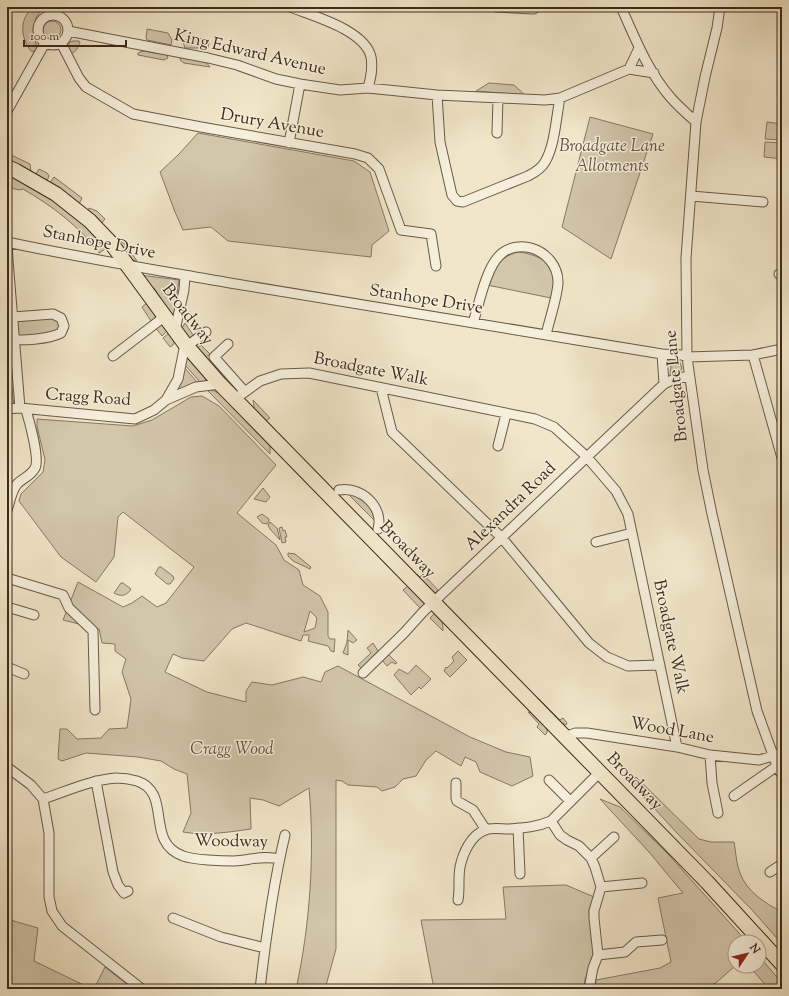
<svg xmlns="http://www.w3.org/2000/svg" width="789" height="996" font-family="'Sorts Mill Goudy',serif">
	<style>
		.green { fill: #d2c6ab; stroke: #877862; fill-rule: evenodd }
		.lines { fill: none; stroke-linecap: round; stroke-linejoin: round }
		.minor-casing { stroke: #695a46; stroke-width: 11 }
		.highway-casing { stroke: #3c2b1a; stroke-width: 16 }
		.minor { stroke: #f6efdc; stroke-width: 9 }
		.highway { stroke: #f1e6c9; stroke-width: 14 }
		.labels { text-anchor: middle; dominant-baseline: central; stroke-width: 3; stroke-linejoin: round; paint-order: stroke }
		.street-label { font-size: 17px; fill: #3c2b1a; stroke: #f6efdc }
		.park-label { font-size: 17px; font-style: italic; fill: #62523e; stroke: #f6efdc }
	</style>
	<rect width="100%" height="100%" fill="#f1e6c9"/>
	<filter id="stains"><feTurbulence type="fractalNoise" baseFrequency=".005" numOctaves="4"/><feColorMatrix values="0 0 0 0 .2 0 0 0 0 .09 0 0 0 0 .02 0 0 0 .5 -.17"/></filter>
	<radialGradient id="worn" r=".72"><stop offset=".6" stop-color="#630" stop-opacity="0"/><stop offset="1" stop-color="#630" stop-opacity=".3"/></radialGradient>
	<path class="green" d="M33 7H41V10L36 18 33 30 37 49 32 52C20 39 19 19 33 7Z
		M43 30a9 9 0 1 1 18 0a9 9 0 1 1-18 0Z
		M147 29 168 33 172 40 171 45 147 40 146 38Z
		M190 37 209 40 208 48H185L183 42Z
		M73 41H79L80 43C78 47 76 53 71 53L68 46 70 42Z
		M143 51 167 55 168 58 164 60 138 55V53Z
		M181 57C190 58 205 58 210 67L184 63 180 60Z
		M489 83 514 85 525 95 476 91Z
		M590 117 653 134 611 259 562 227Z
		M767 122 782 124V140L765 139Z
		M198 133 354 161 370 172 389 231 372 245 371 257 228 241 211 227 183 230 175 212 160 172 179 154Z
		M765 142 782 143V159L764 157Z
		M7 153 30 164 31 172 7 160Z
		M39 169 47 173 49 176 47 181 36 174Z
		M7 172 22 179 74 213 104 244 105 249 99 253C78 225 52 206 23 189L19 190 7 187Z
		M54 177 82 198 79 204 50 183Z
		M89 208 97 211 105 219 101 224 88 212Z
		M119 240 125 244 137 261 128 259 116 242Z
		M518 252C535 254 555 261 554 282 554 287 552 293 551 298L487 285C495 268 499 257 518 252Z
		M140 275 179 280 174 314 171 315 169 313 170 312 154 288 150 289Z
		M147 303 156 316 151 321 142 307Z
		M52 316C59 320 62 324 59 331L17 338V320Z
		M161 323 167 331 162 336 154 326Z
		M185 323 195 338 190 341 181 330Z
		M169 333 175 341 173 345 170 347 163 338Z
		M201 345 210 354 205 358 196 349Z
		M186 358H189L206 378V381L200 382 184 364Z
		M668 359 679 360 682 368 680 372 674 375 670 374 671 367Z
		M7 360H8L14 405H8Z
		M183 366 197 382 177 391 175 388Z
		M207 390C223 387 259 432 270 444V454Z
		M202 396 219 406 276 465 237 513 276 545 284 560 299 570 303 585 320 596 328 612V636L330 639H335L334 652 331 651 328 646 308 641 309 637V635H303L301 641 246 623 232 629 204 661 182 658 173 654 165 672 207 692 246 702V691L252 682 272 685 303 677 321 682 325 672 338 666 470 737 506 752 530 757 533 776 512 786 480 772 476 762 465 757 461 766 436 751 426 760 416 776 403 779 395 787 382 791 377 787 348 785 342 781 336 780V949L325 989H296C310 926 315 853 309 788L279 806 263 800 250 798 251 829C229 832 206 836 183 832L191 813 187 774 174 769 161 761 138 757 86 753 62 761 58 759 60 729H67L77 739 101 738 109 729 127 728 131 699 122 672 126 659 115 651V644L102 643 99 629 63 620 78 582 123 607 132 603 142 596 157 607 166 603 194 567 123 512 118 517 114 557 96 582 61 557 19 501 21 494 43 472 45 460 37 426V419L133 426 152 420 191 397ZM310 611 317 618 315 628 304 632Z
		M253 400 270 418 266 421 255 412Z
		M263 488 270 497 266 502 254 499Z
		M345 491 361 494 364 501 369 505 377 523Z
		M262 514 269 519V521L267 524 262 523 257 517Z
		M270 522 277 528 280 540 270 529 268 525Z
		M282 527 283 531 285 530 287 537H285L286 542 282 543 279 528Z
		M288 553 295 554 311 567 310 569 293 561 288 556Z
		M159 567H161L173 576 174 579 170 584H167L155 574Z
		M417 574 420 577 423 574 438 590 434 594 418 579Z
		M121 583H123L131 589C127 596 121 597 114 593Z
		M408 586 424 601 425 604 420 608 403 590Z
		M434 614C442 617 443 623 443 631L430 618Z
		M348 630 357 640 353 643 348 640V655L343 653 347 642Z
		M373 643 378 651 361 668 358 665 371 653 367 648Z
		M458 651 467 660 450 677 444 671 446 667 447 668 454 661 452 657Z
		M388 654 397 663 395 664 392 662 387 666 380 658Z
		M416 665 431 679 421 689 419 687 411 695 394 675 399 669 408 674Z
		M538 698 560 720 563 718 567 723 566 725 556 720 538 700Z
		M528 712 534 713 547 727V733L545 735 537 727 539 724Z
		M636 777 699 839 711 842H734C736 852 736 863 740 873 747 892 765 903 782 912V944L753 911 677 833 630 782Z
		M600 799 620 807 668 854 747 942H735V966L717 982 705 989H595L596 980 660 968 671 962 658 898 683 893 649 852Z
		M566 885 594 897 589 911 594 956 585 979 584 988 434 989 421 920 506 919 503 887Z
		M7 919 38 928 34 961 92 989H7Z
		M759 956 782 983V989H769L749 966H759Z
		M105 967 133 989H94Z"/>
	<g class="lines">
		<defs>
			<path id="minor" d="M290 7C313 16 365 30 371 57 373 68 371 77 368 88
				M496 7 534 9
				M621 7C635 38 648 72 671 98 679 107 687 114 696 122
				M720 7 717 28 705 77 696 122 686 258 687 357 703 470 712 514 757 711 777 766 782 775
				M38 30a15 15 0 1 1 30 0a15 15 0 1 1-30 0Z
				M68 31 208 58 237 65 276 79 300 84 340 90 368 88 437 95 545 100 560 98 629 69 654 73
				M61 43 79 78 86 87 133 114 201 127 355 154 368 158 379 169 401 230 431 234 436 266
				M629 69 639 48
				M437 95 440 142 452 195 457 201 463 202 528 176C534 173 541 169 545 162 555 145 556 118 560 98
				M7 111 45 43
				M497 133 498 98
				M289 143 300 84
				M691 196 763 202
				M7 242C81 258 156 270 230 283 374 308 518 331 662 354L682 355 687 357 753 355 782 349
				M7 242 8 260 20 408
				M779 274H782
				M7 319 13 317 53 314 61 318 64 326 61 333C49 339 20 342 7 338
				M473 323C479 304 486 268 500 255 508 247 521 245 531 248 546 252 558 266 558 282 558 295 549 321 546 335
				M175 330 184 290 185 275
				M228 344 214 357 245 392
				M187 346 206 332
				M662 354 664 384
				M753 355 782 458
				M113 356 164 317
				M381 388 392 432 502 538 589 643 607 657 628 666 659 665
				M235 399 260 381 281 374 309 373 535 419 554 427 586 456 616 491 628 514 677 747
				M166 400 196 387 220 384
				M7 409 20 408 135 419 154 410 166 400 178 379 185 344
				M498 446 506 414
				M339 490C361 486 384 507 378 529
				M7 510C10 502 11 492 17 484 23 478 31 476 35 468 40 459 29 420 26 410
				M596 542 632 533
				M7 578 63 595 69 608 93 631 95 710
				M7 607 34 615
				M7 667 24 674
				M363 673 404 633 423 612 664 384 674 379 689 376
				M565 737 575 733H587L677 747 710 755 759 760 773 756 782 752
				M710 755 712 783 718 813
				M7 767 31 785 43 799 49 833V897L52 911 62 926 142 989
				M549 780 570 801
				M96 781 113 872 118 885 124 893 128 891
				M456 783V798L457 801 473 810 486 830
				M734 796 777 766
				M43 799C67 791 91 780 116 778 123 778 130 779 137 781 173 793 144 842 183 856 193 860 222 861 234 861 250 860 264 855 279 859
				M551 821 560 835 567 840 579 846 591 858 595 867 601 887 594 911V918L598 955 625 952 636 942 662 940
				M518 828 520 874
				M591 858 614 837
				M770 872 782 864
				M601 887 642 883
				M458 900C460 889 458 878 460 867 463 853 471 835 485 830 492 827 501 829 509 829 524 828 537 827 551 821L599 773
				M173 918 221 937 265 948
				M260 989C266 937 273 885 285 835
				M589 989 593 968 598 955"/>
			<path id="highway" d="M7 167 16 171 56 194 90 221 111 243 185 344 220 384 707 882 782 964"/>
		</defs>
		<use href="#minor" class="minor-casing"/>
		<use href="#highway" class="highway-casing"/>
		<use href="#minor" class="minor"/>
		<use href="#highway" class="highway"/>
	</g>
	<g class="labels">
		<g class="street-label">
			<text transform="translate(250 53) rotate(13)">King Edward Avenue</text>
			<text transform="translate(272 124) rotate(10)">Drury Avenue</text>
			<text transform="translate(99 243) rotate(11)">Stanhope Drive</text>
			<text transform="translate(426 300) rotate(9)">Stanhope Drive</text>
			<text transform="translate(187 315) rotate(52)">Broadway</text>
			<text transform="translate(371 370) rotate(11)">Broadgate Walk</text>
			<text transform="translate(677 386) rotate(-96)">Broadgate Lane</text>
			<text transform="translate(88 398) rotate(4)">Cragg Road</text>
			<text transform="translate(511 507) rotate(-44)">Alexandra Road</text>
			<text transform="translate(407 550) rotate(46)">Broadway</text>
			<text transform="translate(670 637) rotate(78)">Broadgate Walk</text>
			<text transform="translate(672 731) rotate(10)">Wood Lane</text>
			<text transform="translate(634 782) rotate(46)">Broadway</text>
			<text transform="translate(231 842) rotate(1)">Woodway</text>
		</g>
		<g class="park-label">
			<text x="612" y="147">Broadgate Lane<tspan x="612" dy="20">Allotments</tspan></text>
			<text x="232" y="750">Cragg Wood</text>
		</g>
	</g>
	<rect width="789" height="996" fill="none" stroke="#f1e6c9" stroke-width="24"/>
	<rect x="8" y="8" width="773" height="980" fill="none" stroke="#3c2b1a" stroke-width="2"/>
	<rect x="12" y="12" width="765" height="972" fill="none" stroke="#3c2b1a"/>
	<g transform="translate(747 954) rotate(55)"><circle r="19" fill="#f6efdc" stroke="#aca18e"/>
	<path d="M0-3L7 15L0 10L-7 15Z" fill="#8f2418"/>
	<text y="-6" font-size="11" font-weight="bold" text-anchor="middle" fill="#3c2b1a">N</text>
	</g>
	<path d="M24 40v6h102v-6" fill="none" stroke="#3c2b1a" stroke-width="2"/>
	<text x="30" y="40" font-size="12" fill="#3c2b1a" stroke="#f6efdc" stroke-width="3" paint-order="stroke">100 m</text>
	<rect width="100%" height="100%" filter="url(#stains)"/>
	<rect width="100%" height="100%" fill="url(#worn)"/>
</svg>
